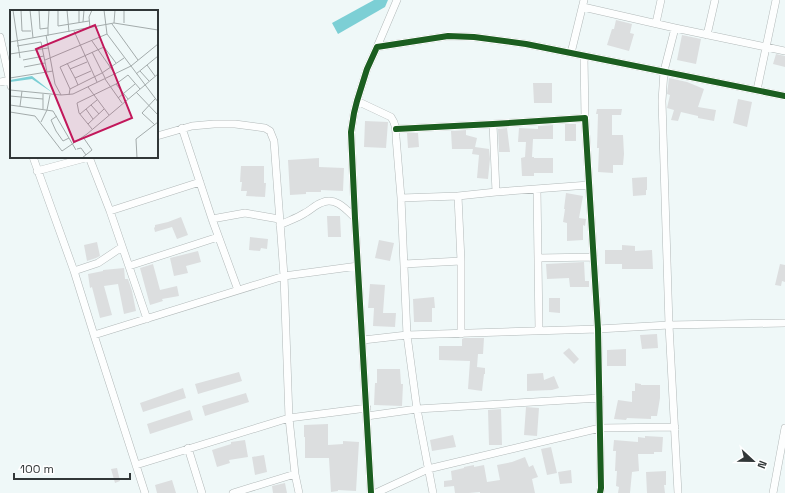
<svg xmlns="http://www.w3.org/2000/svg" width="785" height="493" font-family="'Space Grotesk',sans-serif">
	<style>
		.water { fill: #7ccfd5 }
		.building { fill: #dcdedf }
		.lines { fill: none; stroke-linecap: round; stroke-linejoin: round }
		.minor-casing { stroke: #b2b9b9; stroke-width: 8 }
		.minor { stroke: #fdfefe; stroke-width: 7 }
		.cycleway-casing { stroke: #fff; stroke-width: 8 }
		.cycleway { stroke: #1b5e20; stroke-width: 6 }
		.inset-road { fill: none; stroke: #a3abab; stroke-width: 1 }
		.view { fill: #c2185b; fill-opacity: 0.15; stroke: #c2185b; stroke-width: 2 }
		.inset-edge { fill: none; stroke: #313738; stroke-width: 2 }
	</style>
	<rect width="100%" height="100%" fill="#eff8f8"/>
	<path class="water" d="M374 0H388L385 7 338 34 332 23Z"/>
	<path class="building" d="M616 20 632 24 630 33 634 34 629 51 607 45 612 29H614Z
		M682 35 701 39 696 64 677 60Z
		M776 54 785 56V67L773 64Z
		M669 78 687 82 704 89 698 107 716 110 714 121 698 118V116L681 112 678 121 671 120 674 110 667 108 670 95 667 94Z
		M533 83H552V103H534Z
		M738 99 752 102 747 127 733 123Z
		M597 109H622L621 115H612V135H623L624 154 623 165H613V173L598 172 599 148H597L598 114H596Z
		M365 121 388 122 386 148 364 147Z
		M565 124H576V141H565Z
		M553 125V139H533L532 157H534V158H553V173H534V176H522L521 158 525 157 526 142H518L519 128 538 129V126Z
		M507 128 510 152H499L498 129Z
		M466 130V135L477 138 475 147 489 149 490 159 488 179 477 178 479 155 472 154 473 149H452L451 131Z
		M407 133H418L419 147 408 148Z
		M319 158V167L344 168 343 191 321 190V192H306V194L290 195 288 160Z
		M241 166H264V183H266L265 197 246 196 247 191H241L242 182H240Z
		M647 177V190H646V195L633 196 632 178Z
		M566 193 583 196 579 218 586 219 585 226 583 225V240L567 241V223L563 222 565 209H564Z
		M327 216H340L341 237H328Z
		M181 217 188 235 177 239 172 227 155 232 154 228 155 227V225L168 222Z
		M250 237 268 239 267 249 261 248 260 251 249 250Z
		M379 240 394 243 390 261 375 258Z
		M97 242 100 256 96 258 87 261 84 245Z
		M622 245 635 246V251L652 250 653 269H622V264H605V250H622Z
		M198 251 201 262 186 266 188 273 174 276 170 258Z
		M584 262 585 281H589V287H570L569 278 547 279 546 264Z
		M153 264 160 290 177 286 179 296 162 299 163 301 150 305 140 268Z
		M780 264 785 265V282L782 281 781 286 775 285Z
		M124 268 125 279H128L132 291 136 311 124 314 118 284 104 286 112 315 100 318 92 287 90 288 88 274 103 271V270Z
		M370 284 385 285 383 313H396L395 327 373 326 374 308H368Z
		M434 297 435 308H432V322H414L413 299Z
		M549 298H560V313L549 312Z
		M657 334 658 348 642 349 640 335Z
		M464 338H484L483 354H478L477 367 485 368V374H484L482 391 468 389 470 361 439 360V346H462V339Z
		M569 348 579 359 574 364 563 353Z
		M626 349V366H607V350Z
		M377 369H400L401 384H403L402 406 374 405 375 383H377Z
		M239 372 242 381 198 394 195 384Z
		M543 373 544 380 554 376 559 388 552 390 527 391V374Z
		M635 383 641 384V385H660V398L657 416H651V419L627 418 626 420 614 419 618 400 632 402V391H635Z
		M183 388 186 398 143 412 140 403Z
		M246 393 249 402 205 416 202 406Z
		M526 407 539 408 537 436 524 435Z
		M501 409 502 445H489L488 410Z
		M190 410 193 420 150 434 147 424Z
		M328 424V445L343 444V441L359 442 356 491 338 490V491L331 492 329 458H305V437H304V425Z
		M453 435 456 447 432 451 430 440Z
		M645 436 663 437 662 452H654V454H638L639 471 632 472 630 493H618L619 487 616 486 617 471H615L616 451H613L614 440 638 442V437L645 438Z
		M245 440 248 457 229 460 230 463 217 467 212 450 231 444V442Z
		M551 447 557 473 547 475 541 449Z
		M264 455 267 472 255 475 252 457Z
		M525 457 529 467 533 465 538 477 532 479 535 493H480V492L469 493H455L454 486 444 487V481L452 480 451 471 464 468V467L474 465V467L484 465 487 482 500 480 497 465 512 462Z
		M117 468 120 481 115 483 111 469Z
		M571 470 572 483 560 484 558 472Z
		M666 471V485H664L665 493H647L646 472Z
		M172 480 176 493H157L155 485Z
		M285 483 287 493H273L272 486Z"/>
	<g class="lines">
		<defs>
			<path id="minor" d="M583 7 675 28 785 51
				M656 23 661 0
				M675 28 664 71 662 101 669 325 678 493
				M707 35 715 0
				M0 37 11 86
				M377 47 397 0
				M571 53 584 0
				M584 56 585 118
				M0 82 10 80
				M757 90 776 0
				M357 101 391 117C396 124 396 130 396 137L401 198 407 335 417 409 433 493
				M493 124 496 192
				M182 128 212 219 238 290
				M396 129 493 124 585 118 598 329 601 488 600 493
				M157 136 192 126 214 124H235L265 128 270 131 274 141 284 276 289 418 295 474 299 493
				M33 157 74 271 94 335 145 493
				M89 157 110 211 147 319
				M37 171 89 157
				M537 189 539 331
				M458 196 496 192 589 185
				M401 198 458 196 461 261V334
				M110 211 200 182
				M212 219 245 213 279 219
				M280 225C288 221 297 218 305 213 311 210 315 205 321 203 335 196 346 209 355 218
				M538 258 594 257
				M404 264 461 261
				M129 266 218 237
				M74 271 98 263 122 247
				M94 335 284 276 358 266
				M363 340 407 335 598 329 669 325 785 323
				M367 416 417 409 600 398
				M188 448 202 493
				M136 465 289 418 367 408
				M233 493 295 474
				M371 493 355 218 351 132 354 113 357 101 367 69 377 47 448 36 474 37 526 44 785 96
				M376 493 428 469 600 428 675 427
				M773 493 785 428"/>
		</defs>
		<use href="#minor" class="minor-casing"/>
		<use href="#minor" class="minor"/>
		<defs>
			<path id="cycleway" d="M396 129 493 124 585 118 598 329 601 488 600 493
				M371 493 355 218 351 132 354 113 357 101 367 69 377 47 448 36 474 37 526 44 785 96"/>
		</defs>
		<use href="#cycleway" class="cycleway-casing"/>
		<use href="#cycleway" class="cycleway"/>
	</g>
	<g transform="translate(10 10)">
		<rect width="148" height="148" fill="#eff8f8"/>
		<path d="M22 66 43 83 22 69 0 72V70Z" fill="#7ccfd5"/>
		<path class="inset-road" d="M3 0 10 48M11 0 12 21H21M20 0 23 28M29 0 30 19 38 18V26M48 0V16L79 11M57 0 59 22M94 0 97 24 148 92M114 0V13M73 12 74 0M69 13V0M104 13 105 0M102 14 128 50M38 18 39 0M80 18 79 7 82 0M64 21 87 72M36 25 45 74 51 85 63 84 121 56 148 34M82 31 105 64M0 32 104 13 148 20M7 36 31 32 37 62M82 42 95 68M0 44 38 38M13 50 34 46M35 50 97 24M57 53 65 68M137 55 145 66M14 57 35 53M60 59 77 52M130 61 139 71M126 64 148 46M0 68 43 61M95 69 112 93M106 74 118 89M68 75 65 68 81 61M78 77 99 105M60 79 92 63 114 48M0 80 51 85M126 82 148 105M59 85 60 79 50 57 94 37 106 53M0 86 33 89M108 88 125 74M0 95 43 101 66 140M81 95 89 104M10 96 12 81M33 99V84M76 99 83 109M0 102 25 106 52 141 77 124 148 64M70 104 87 90M47 106 41 110 46 121 53 131 59 128M31 112 37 100 40 85M78 114 94 99M145 115 132 103 145 89M82 119 69 103 67 93 106 74 118 65 130 79M67 139 71 138 76 145M72 148 82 140 73 127M127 148 126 129 148 112"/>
		<path class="view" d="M85 15 122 108 64 132 26 39Z"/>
		<rect width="148" height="148" class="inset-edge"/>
	</g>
	<g transform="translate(753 461) rotate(112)" stroke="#ffffff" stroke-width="3" paint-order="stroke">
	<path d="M0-3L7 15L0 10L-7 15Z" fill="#313738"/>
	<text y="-6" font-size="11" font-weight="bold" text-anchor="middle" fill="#313738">N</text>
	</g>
	<path d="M14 473v6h116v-6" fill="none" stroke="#313738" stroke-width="2"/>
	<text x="20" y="473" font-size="12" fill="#313738" stroke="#ffffff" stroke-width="3" paint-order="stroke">100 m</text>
</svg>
